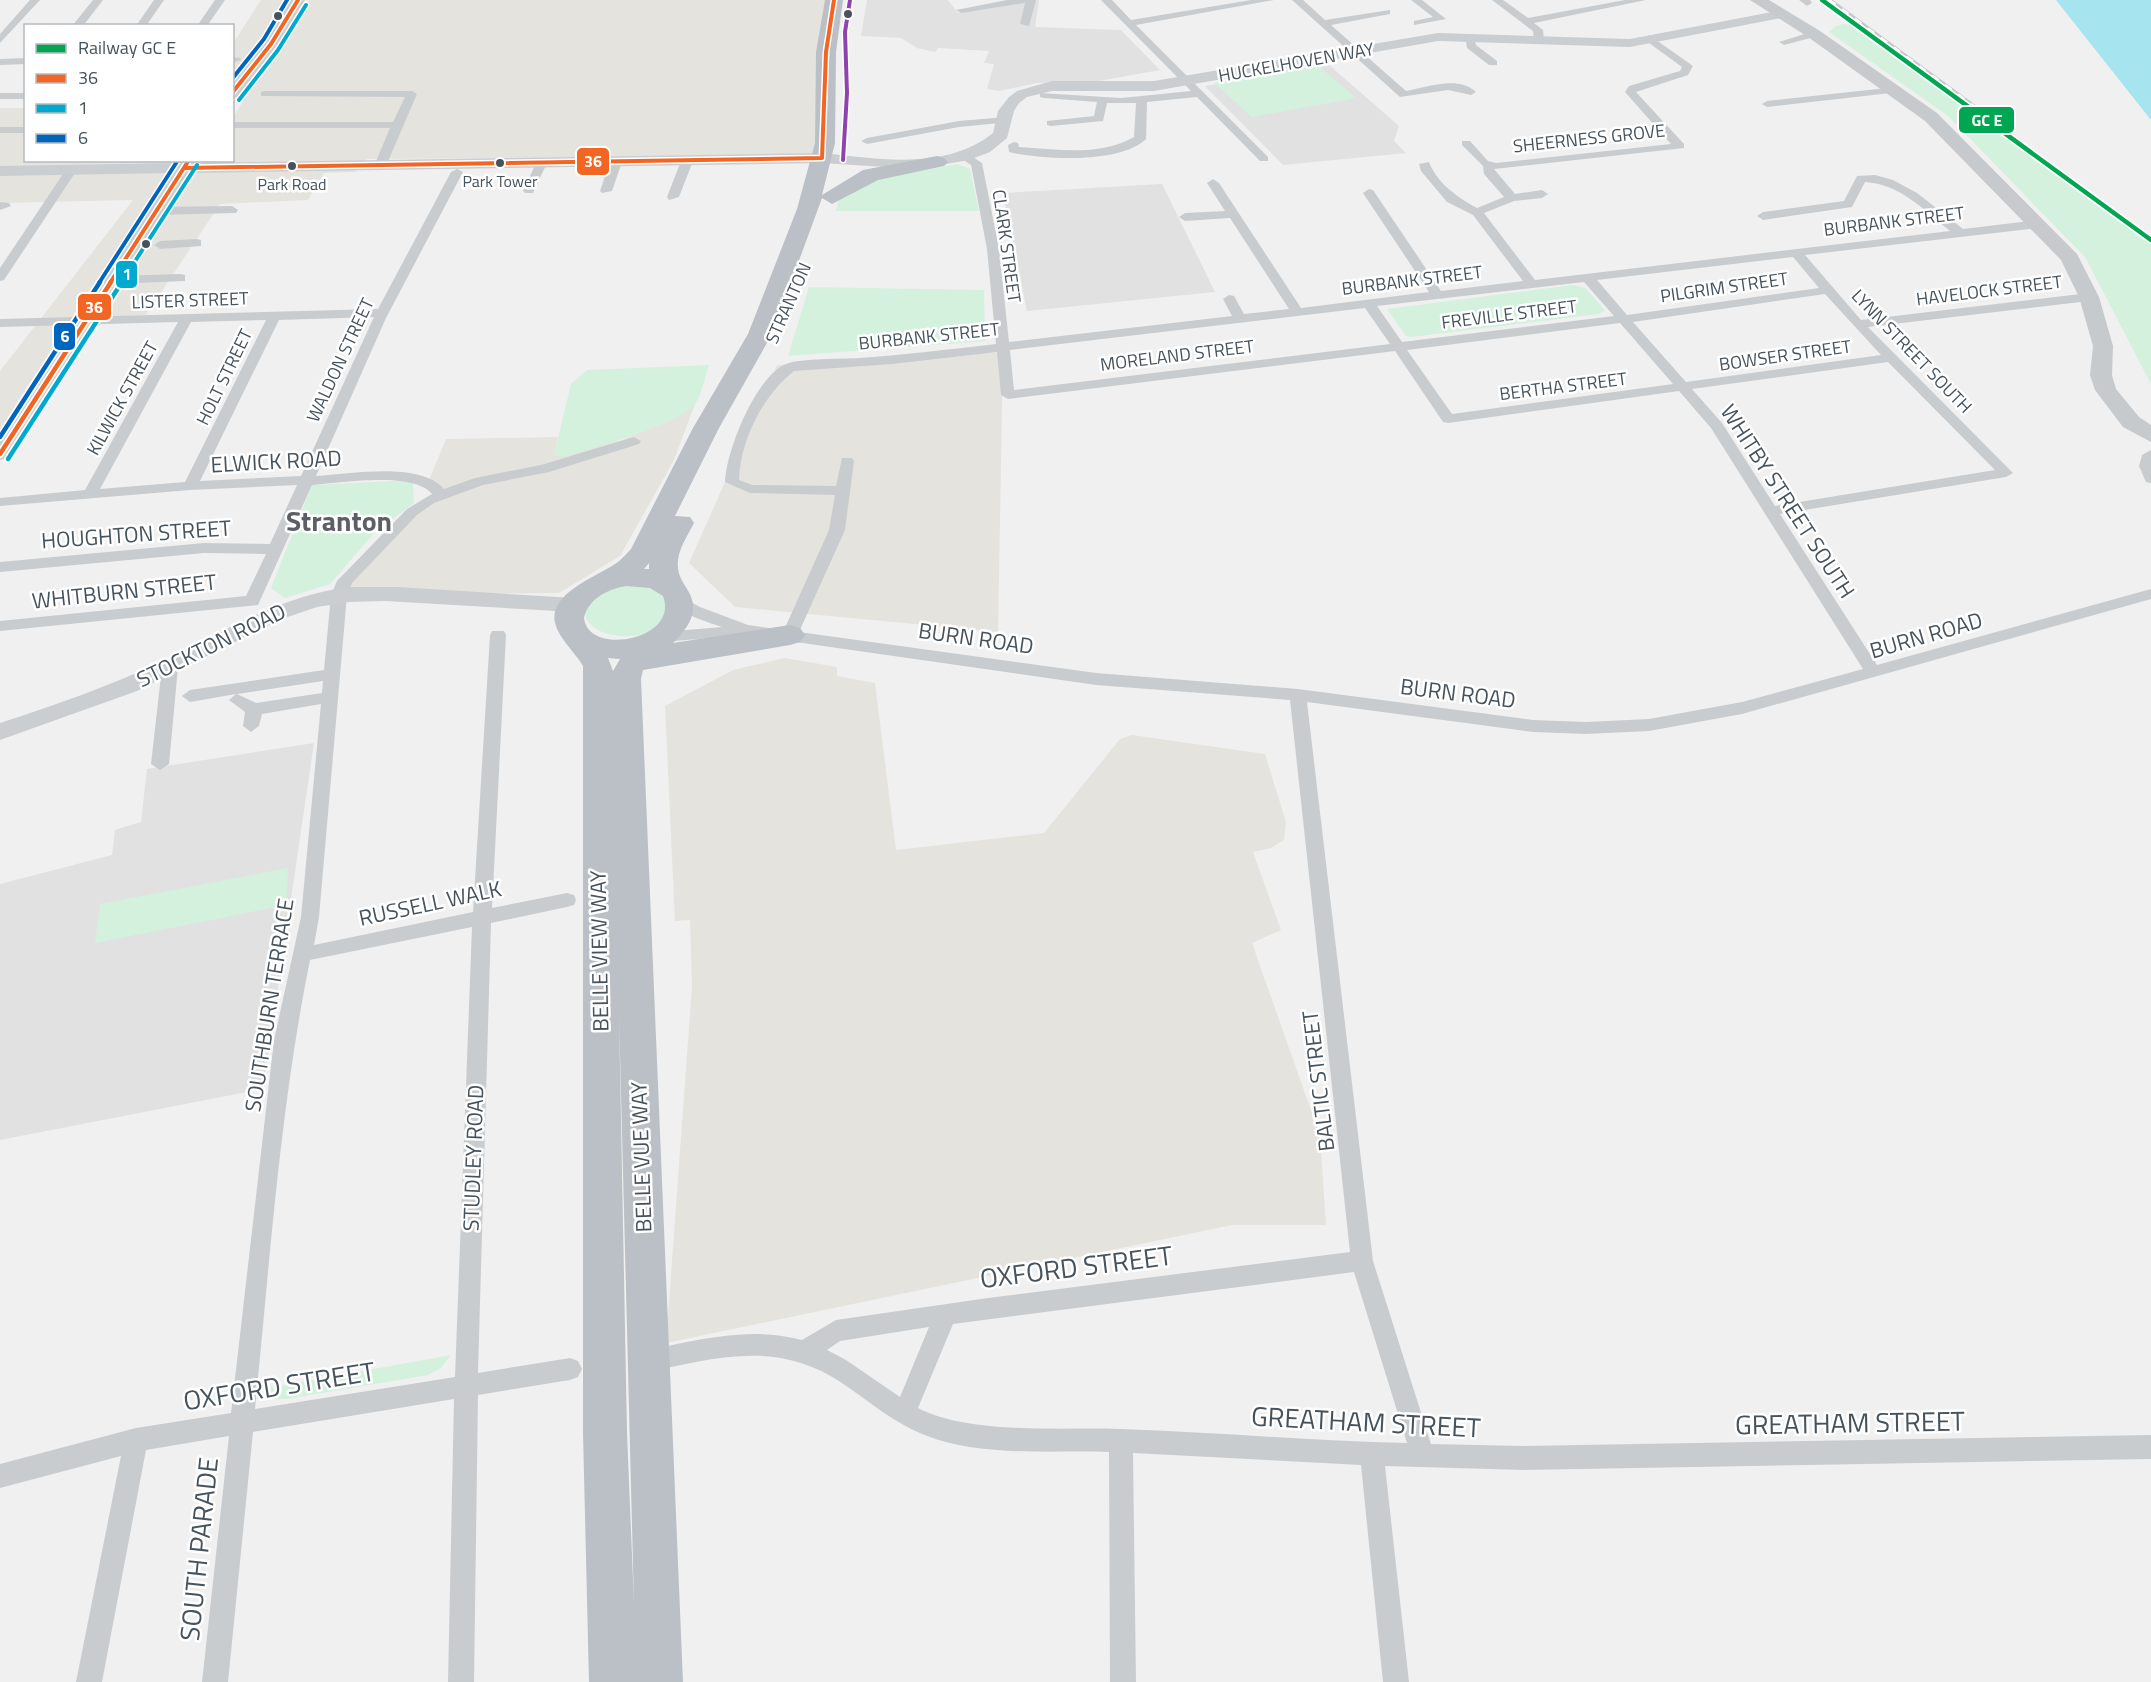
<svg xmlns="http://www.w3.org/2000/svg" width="2151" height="1682" font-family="'Titillium Web',sans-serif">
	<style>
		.commercial { fill: #e5e3de }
		.education { fill: #e2e1e2 }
		.green { fill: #d3f1dd }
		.water { fill: #a6e4ef }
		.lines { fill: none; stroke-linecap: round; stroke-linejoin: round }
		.street { fill: #c9ccce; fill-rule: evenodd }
		.secondary { fill: #caced1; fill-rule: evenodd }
		.primary { fill: #c6cacc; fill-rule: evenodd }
		.highway { fill: #bac0c5; fill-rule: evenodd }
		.rail-casing { stroke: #c5c6c8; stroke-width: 4.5 }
		.rail { stroke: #fff; stroke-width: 3; stroke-dasharray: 8; stroke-linecap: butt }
		.bus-1-far1-casing { stroke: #fff; stroke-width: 7 }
		.bus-1-casing { stroke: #fff; stroke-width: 8 }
		.bus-2-far1-casing { stroke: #fff; stroke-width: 7 }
		.bus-2-casing { stroke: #fff; stroke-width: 8 }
		.bus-3-far1-casing { stroke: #fff; stroke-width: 7 }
		.bus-3-casing { stroke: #fff; stroke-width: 8 }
		.bus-4-casing { stroke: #fff; stroke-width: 7 }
		.bus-1-far1 { stroke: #f26522; stroke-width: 4 }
		.bus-1 { stroke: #f26522; stroke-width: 4.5 }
		.bus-2-far1 { stroke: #00a9ce; stroke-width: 4 }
		.bus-2 { stroke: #00a9ce; stroke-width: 4.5 }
		.bus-3-far1 { stroke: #0065bd; stroke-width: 4 }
		.bus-3 { stroke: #0065bd; stroke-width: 4.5 }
		.bus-4 { stroke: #8e44ad; stroke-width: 4 }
		.rail-1-casing { stroke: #fff; stroke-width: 8 }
		.rail-1 { stroke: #00a651; stroke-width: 4.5 }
		.bus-dot { fill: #46535d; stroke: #fff; stroke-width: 2 }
		.labels { text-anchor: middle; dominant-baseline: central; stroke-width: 5; stroke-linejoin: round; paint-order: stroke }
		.far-bus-label { font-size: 16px; fill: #46535d; stroke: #fff }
		.far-street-label { font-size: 18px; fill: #46535d; stroke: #fff }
		.street-label { font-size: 22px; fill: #46535d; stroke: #fff }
		.near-street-label { font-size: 27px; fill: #46535d; stroke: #fff }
		.district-label { font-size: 28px; font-weight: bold; fill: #5b6064; stroke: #fff }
		.line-badge { stroke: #fff; stroke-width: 2 }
		.badge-label { font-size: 16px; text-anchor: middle; font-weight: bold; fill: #fff }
	</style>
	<rect width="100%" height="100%" fill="#f0f0f0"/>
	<path class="commercial" d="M261 0H293L233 84 232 45Z
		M309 0H832L820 157 367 159 355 172 324 173 308 200 220 204 146 315 101 317 204 161 232 160 233 117Z
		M0 108H25L26 160 180 161 0 437V371L133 200 0 203Z
		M1003 352 998 632 735 607 689 563 777 365Z
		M695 404 674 460 620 556 559 593 339 595 374 550 441 495 429 480 446 439 558 437 554 455 622 440 680 415Z
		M785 658 837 667V676L875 683 896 850 1044 833 1120 739 1132 735 1265 754 1286 822 1284 840 1271 848 1253 852 1281 930 1252 943 1320 1136 1326 1225H1232L666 1343 692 986 690 920 675 921 665 706 733 670Z"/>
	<path class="education" d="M867 0H948L958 13 1039 0 1035 27 1121 30 1160 70 1099 81 1037 83 999 91 987 89 994 64 984 63 989 51 938 48 935 52 917 48 901 38 861 36Z
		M1327 63 1399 126 1394 141 1406 153 1283 165 1205 86Z
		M1162 184 1215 292 1027 311 1003 193Z
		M314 743 263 1089 0 1140V884L112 855 115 830 141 822 147 769Z"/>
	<path class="green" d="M1844 24 1853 25 2151 245V384L2085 257 1948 116 1829 32 1836 26Z
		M1316 64 1356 98 1252 117 1214 83Z
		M957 164 970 169 979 211H836L840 196 856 183Z
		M1573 285 1585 288 1605 310 1599 314 1411 337 1406 336 1387 309Z
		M809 287 984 290 985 341 788 356Z
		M709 365C705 376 702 395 695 404 677 426 590 449 561 457L554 455 571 384 587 370Z
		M413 480 414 503 375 532 330 584 285 598 271 588 312 485Z
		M631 582 666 591 669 617C662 622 654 630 646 633 609 646 557 618 604 590 612 586 623 584 631 582Z
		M288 868 286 905 95 943 100 904Z
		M451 1355 441 1368 428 1375 286 1399H267L269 1388Z"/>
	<path class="water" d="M2056 0H2151V120Z"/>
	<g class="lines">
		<path class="street" d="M30 0H40L0 43V34Z
			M93 0H103L83 26H72Z
			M154 0H164L146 26H136Z
			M215 0H225L207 26H197Z
			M1007 0H1036L1029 26 1020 24 1025 3 961 13 956 10Z
			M1101 0H1112L1131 20 1251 0H1274L1136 25 1268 157V161H1260L1197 97 1147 102 1146 139C1121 164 1041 160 1009 152L1008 145 1014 142 1018 143 1019 147C1058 149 1099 157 1134 137L1136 103H1107L1103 121 1051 126 1047 125V121L1094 116 1097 102 1044 98 1040 97V93L1121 98 1191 91Z
			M1292 0H1303L1325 20 1390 10V14L1331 25 1406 91C1427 87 1459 75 1476 92L1471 95 1448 90 1400 97Z
			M1411 0H1422L1446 19 1414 25V21L1433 17Z
			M1492 0H1503L1528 18 1625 0H1646L1534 23 1543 30 1544 41 1539 44 1534 41 1533 31Z
			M1799 0H1810L1812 3 1807 6Z
			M1814 31 1818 32V36L1784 45 1779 42Z
			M1465 34H1473L1476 45 1497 61V65H1489L1467 48Z
			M1649 35 1693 66 1688 75 1636 92 1684 144V148L1494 169 1515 194 1542 190 1548 194 1542 198 1514 201 1484 213 1535 280 1950 231C1924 210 1900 184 1865 182L1852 207 1763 220 1757 216 1763 212 1844 201 1857 176 1875 175 1893 180 1917 193 1963 229 2038 220 2044 224 2038 228 1805 255 1861 320 2089 293 2095 297 2089 301 1868 327 2013 473 2006 477 1780 514 1877 665 2151 589V599L1742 714 1649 731 1586 734 1533 732 1307 702 1373 1261 1431 1444 1524 1446 2151 1435V1459L1524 1470 1385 1466 1409 1682H1383L1361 1465 1133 1453 1136 1682H1110L1109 1452C1050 1450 983 1457 927 1436 895 1424 870 1402 842 1383 778 1340 718 1357 648 1372L640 1369 637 1361 640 1353 648 1350C699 1340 750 1326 802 1340L836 1320 988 1298 1350 1252 1290 700 1096 685 747 635 662 642 654 637 662 632 722 627C705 621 684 616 672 601L680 596 700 607 748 625 784 630 829 530 835 495 750 493 725 482C726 451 756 376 786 364 801 358 842 359 859 358 905 355 951 349 996 344L987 249 971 165 962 159V155H970L982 163 999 249 1009 342 1232 316 1223 299 1229 295 1234 296 1244 314 1289 309 1230 218 1185 221 1179 217 1185 213 1225 211 1207 183 1213 179 1219 183 1301 308 1429 292 1363 193 1369 189 1373 190 1441 291 1523 281 1473 215 1447 202 1421 171 1419 164 1429 162C1437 183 1457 197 1477 208L1504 197 1484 174 1483 166 1462 145V141H1470L1488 161 1496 163 1671 144 1625 92 1629 86 1680 71 1682 67 1645 40 1644 38ZM1793 257 1819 288 1627 315 1597 280ZM1584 282 1614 316 1402 342 1377 306ZM1825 294 1881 355 1686 382 1633 322ZM1365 308 1390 344 1014 390 1010 350ZM1620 323 1673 384 1452 414 1407 350ZM1395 351 1443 422 1448 423 1679 391 1711 428 1863 669 1742 702 1649 719 1586 722 1533 720 1298 689 1096 673 799 632 845 530 854 461 852 458H842L836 486 752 485 739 480C740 441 763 395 794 371L892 364 997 352 1001 395 1008 399ZM1888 362 1995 470 1775 506 1722 423 1692 389ZM1354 1272 1407 1443C1311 1441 1215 1432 1120 1429 1062 1427 970 1435 918 1408L953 1324ZM929 1327 900 1397 846 1360 827 1350 840 1341Z
			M232 57 240 58 241 60 232 63Z
			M26 58V64L0 65V59Z
			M1896 87 1901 90 1900 92 1767 107 1762 104 1767 101Z
			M265 91H412L417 94 386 166 380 169 374 166 390 128H232V122H393L405 97 261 96V92Z
			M0 93H26V99H0Z
			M1006 117 1010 118V122L959 127 867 144 861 141 867 138 959 121Z
			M0 127H26V133H0Z
			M687 158 693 161 679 197 669 200 667 197 681 161Z
			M616 159 622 162 612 191 602 193 600 191 610 162Z
			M537 161 547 163 533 193H525L523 191Z
			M67 168 77 170 4 280 0 281V268Z
			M457 169 463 172 386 318 316 476C351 474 420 461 444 489L475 478 541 465 634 437 641 441 639 444 549 472 483 485 434 503 417 515 352 583 347 595 319 917 314 945 473 912 490 635 492 631H504L506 635 492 908 567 893 574 895 576 900 574 905 567 907 491 923 478 1373 570 1358 578 1361 582 1369 578 1377 570 1380 478 1395 474 1682H448L454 1399 253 1432 228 1682H202L229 1436 146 1450 102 1682H76L121 1456 0 1488V1464L136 1428 231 1413 274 1040 301 917 321 704 262 714 259 726 251 732 243 726 245 712 229 700 236 694 190 702 182 696 190 690 324 670 331 595 337 581 407 509 432 494C413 471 341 483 312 485L258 605 0 631V621L246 596 266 554 204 553 0 572V562L204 543 270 544 297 485 190 490 0 506V498L85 490 178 322 0 327V319L378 309 451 172ZM374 317 301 476 200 481 279 320ZM266 320 185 482 100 489 191 322ZM323 681 322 693 256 703 237 694ZM472 927 455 1377 255 1409C270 1259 280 1108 310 960Z
			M0 202 9 203 11 206 0 210Z
			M232 206 238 210 236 213 157 215 151 211 157 207Z
			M197 239 201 240V246L160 249 154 245 160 241Z
			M181 274 185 275V281L113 284 107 280 113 276Z
			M2151 450V483L2146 482 2139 466 2142 455Z
			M170 661 178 667 169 764 160 770 151 764 162 667Z"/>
		<path class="secondary" d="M291 0H305L276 47 237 97 232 98V83L265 42Z
			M1782 10 1787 11V17L1630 47 1438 41 1154 91H1052L1027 97 1019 103 1014 111 1007 138 990 152 969 160 916 169 822 163 189 173 10 454 7 458 0 460V438L172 173 0 176V166L179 163 181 160H197L195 163 822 153C880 159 945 171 993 133L998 111 1009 97 1017 91 1052 81H1154L1438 33 1630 39Z
			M349 587H397L574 598 582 600 585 605 582 610 574 612 385 601 349 602 317 607 279 620 137 691 0 740V723C55 705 110 686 163 661 224 631 280 596 349 587Z"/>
		<path class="primary" d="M1750 0H1769L1820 31 1937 113 2077 254 2099 297 2113 346 2112 375 2116 389 2139 417 2151 425V442L2123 427 2095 390 2090 375 2093 346 2079 297 2061 260 1925 121 1808 37Z"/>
		<path class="highway" d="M825 0H843L836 52 835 143 822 195 863 170 937 156 944 158 948 162 944 166 878 180 832 204 822 198 772 334 719 428 675 516 690 517 694 523C687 537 676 552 678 568 679 577 683 582 687 589 701 610 689 627 673 643L790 625 800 628 805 635 800 642 790 645 643 670 641 679 683 1682H589L583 1433V666C575 652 559 639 555 623 548 592 601 575 618 562 623 558 627 553 631 549L693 428 748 334 797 209 815 143 816 52ZM649 563V569H644ZM626 586 650 588 663 596C680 640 588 657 584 618 588 599 608 589 626 586ZM608 658 620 659 613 671ZM619 1015 634 1604 627 1433Z"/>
		<defs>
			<path id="rail" d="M1829 0 1984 114"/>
		</defs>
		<use href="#rail" class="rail-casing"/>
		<use href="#rail" class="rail"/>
		<defs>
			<path id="bus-1-far1" d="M232 93 271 44 298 0
				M822 158 826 52 834 0
				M184 168 822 158
				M110 283 189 160"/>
			<path id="bus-1" d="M0 454 111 282"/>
			<path id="bus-2-far1" d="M239 100 278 50 306 5
				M121 283 197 165"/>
			<path id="bus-2" d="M8 459 122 282"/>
			<path id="bus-3-far1" d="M232 79 264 39 287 0
				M99 283 178 160"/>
			<path id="bus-3" d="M0 437 100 282"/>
			<path id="bus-4" d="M843 160 847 93 845 32 850 0"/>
		</defs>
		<use href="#bus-1-far1" class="bus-1-far1-casing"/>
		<use href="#bus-1" class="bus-1-casing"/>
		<use href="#bus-2-far1" class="bus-2-far1-casing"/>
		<use href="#bus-2" class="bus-2-casing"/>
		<use href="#bus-3-far1" class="bus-3-far1-casing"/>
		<use href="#bus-3" class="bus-3-casing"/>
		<use href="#bus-4" class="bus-4-casing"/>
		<use href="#bus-1-far1" class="bus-1-far1"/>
		<use href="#bus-1" class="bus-1"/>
		<use href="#bus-2-far1" class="bus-2-far1"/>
		<use href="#bus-2" class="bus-2"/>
		<use href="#bus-3-far1" class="bus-3-far1"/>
		<use href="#bus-3" class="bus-3"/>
		<use href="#bus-4" class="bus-4"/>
		<defs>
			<path id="rail-1" d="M1822 0 2151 240"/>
		</defs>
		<use href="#rail-1" class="rail-1-casing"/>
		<use href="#rail-1" class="rail-1"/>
	</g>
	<g class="bus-dot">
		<circle cx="848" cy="14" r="5"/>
		<circle cx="278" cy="16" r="5"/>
		<circle cx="500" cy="163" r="5"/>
		<circle cx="292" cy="166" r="5"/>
		<circle cx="146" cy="244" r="5"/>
	</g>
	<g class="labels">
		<g class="far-bus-label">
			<text x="500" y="181">Park Tower</text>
			<text x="292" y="184">Park Road</text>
		</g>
		<g class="far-street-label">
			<text transform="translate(1296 62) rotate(-10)">HUCKELHOVEN WAY</text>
			<text transform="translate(1589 138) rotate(-6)">SHEERNESS GROVE</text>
			<text transform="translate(1894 221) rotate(-7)">BURBANK STREET</text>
			<text transform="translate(1007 246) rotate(82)">CLARK STREET</text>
			<text transform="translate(1412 280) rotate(-7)">BURBANK STREET</text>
			<text transform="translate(1724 287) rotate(-8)">PILGRIM STREET</text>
			<text transform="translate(1989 290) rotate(-7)">HAVELOCK STREET</text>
			<text transform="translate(190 300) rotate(-2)">LISTER STREET</text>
			<text transform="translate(788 303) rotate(-66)">STRANTON</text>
			<text transform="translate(1509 314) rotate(-7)">FREVILLE STREET</text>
			<text transform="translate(929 336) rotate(-6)">BURBANK STREET</text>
			<text transform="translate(1912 351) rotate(46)">LYNN STREET SOUTH</text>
			<text transform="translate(1177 355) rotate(-7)">MORELAND STREET</text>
			<text transform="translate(1785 355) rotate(-8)">BOWSER STREET</text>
			<text transform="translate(340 360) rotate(-65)">WALDON STREET</text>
			<text transform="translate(224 377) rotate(-64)">HOLT STREET</text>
			<text transform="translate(1563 386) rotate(-7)">BERTHA STREET</text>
			<text transform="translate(122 398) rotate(-61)">KILWICK STREET</text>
		</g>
		<g class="street-label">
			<text transform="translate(276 461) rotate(-3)">ELWICK ROAD</text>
			<text transform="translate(1788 501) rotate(57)">WHITBY STREET SOUTH</text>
			<text transform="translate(136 534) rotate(-4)">HOUGHTON STREET</text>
			<text transform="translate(124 591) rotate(-6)">WHITBURN STREET</text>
			<text transform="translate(1926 635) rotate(-16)">BURN ROAD</text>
			<text transform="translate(976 638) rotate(8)">BURN ROAD</text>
			<text transform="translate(211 645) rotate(-26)">STOCKTON ROAD</text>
			<text transform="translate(1458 693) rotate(7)">BURN ROAD</text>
			<text transform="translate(430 903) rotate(-12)">RUSSELL WALK</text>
			<text transform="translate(599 951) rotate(-91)">BELLE VIEW WAY</text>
			<text transform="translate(269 1005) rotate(-81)">SOUTHBURN TERRACE</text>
			<text transform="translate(1318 1081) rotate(-97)">BALTIC STREET</text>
			<text transform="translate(641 1157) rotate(-92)">BELLE VUE WAY</text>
			<text transform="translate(473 1158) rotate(-88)">STUDLEY ROAD</text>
		</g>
		<g class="near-street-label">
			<text transform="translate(1076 1266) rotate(-7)">OXFORD STREET</text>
			<text transform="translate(279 1385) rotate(-9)">OXFORD STREET</text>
			<text transform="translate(1366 1421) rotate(3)">GREATHAM STREET</text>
			<text transform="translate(1850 1422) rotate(-1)">GREATHAM STREET</text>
			<text transform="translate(198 1549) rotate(-84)">SOUTH PARADE</text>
		</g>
		<g class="district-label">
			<text x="339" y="520">Stranton</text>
		</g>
	</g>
	<g class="line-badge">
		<rect x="1958" y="106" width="57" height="28" rx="6" fill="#00a651"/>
		<rect x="576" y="147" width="34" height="29" rx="6" fill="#f26522"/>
		<rect x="115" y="260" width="23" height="29" rx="6" fill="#00a9ce"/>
		<rect x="77" y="293" width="35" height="28" rx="6" fill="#f26522"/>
		<rect x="53" y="322" width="23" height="29" rx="6" fill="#0065bd"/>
	</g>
	<g class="badge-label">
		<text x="1987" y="126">GC E</text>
		<text x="593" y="167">36</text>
		<text x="127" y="280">1</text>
		<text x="94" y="313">36</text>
		<text x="65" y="342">6</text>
	</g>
	<rect x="24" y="24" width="210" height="138" fill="#ffffff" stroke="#b5babe" stroke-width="1.5"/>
	<rect x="36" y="44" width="30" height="9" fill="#00a651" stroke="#b5babe" stroke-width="1.5"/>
	<text x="78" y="54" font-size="18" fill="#46535d">Railway GC E</text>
	<rect x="36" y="74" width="30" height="9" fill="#f26522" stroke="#b5babe" stroke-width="1.5"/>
	<text x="78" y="84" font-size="18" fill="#46535d">36</text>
	<rect x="36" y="104" width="30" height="9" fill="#00a9ce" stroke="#b5babe" stroke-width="1.5"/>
	<text x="78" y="114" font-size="18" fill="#46535d">1</text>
	<rect x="36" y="134" width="30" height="9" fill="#0065bd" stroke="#b5babe" stroke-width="1.5"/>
	<text x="78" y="144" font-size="18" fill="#46535d">6</text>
</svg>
